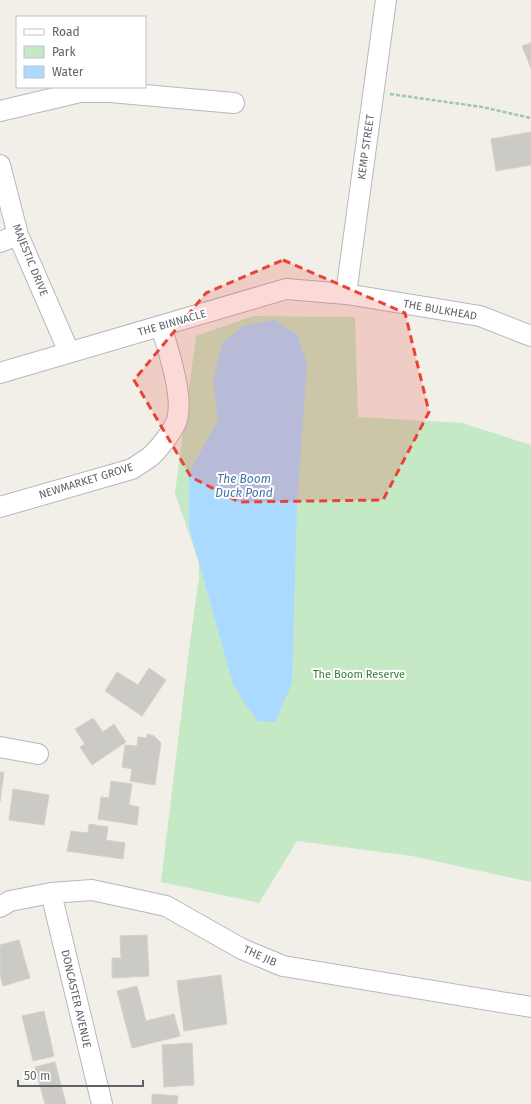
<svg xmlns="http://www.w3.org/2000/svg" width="531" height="1104" font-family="'Fira Sans',sans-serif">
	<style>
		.green { fill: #c5e8c5 }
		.water { fill: #aadaff }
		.building { fill: #cccac5; stroke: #d6d1c6 }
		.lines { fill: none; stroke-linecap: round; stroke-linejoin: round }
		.street-casing { stroke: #b5b8bc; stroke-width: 22 }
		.path { stroke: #9cc7a9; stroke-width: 2.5; stroke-dasharray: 4 2; stroke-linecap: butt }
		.street { stroke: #fff; stroke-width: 20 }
		.marked { fill: #ea4335; fill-opacity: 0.2; stroke: #ea4335; stroke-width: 3; stroke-dasharray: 8 5; stroke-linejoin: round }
		.labels { text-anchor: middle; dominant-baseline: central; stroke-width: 4; stroke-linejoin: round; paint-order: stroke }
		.street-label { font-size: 11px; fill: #5f6368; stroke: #fff }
		.park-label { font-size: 11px; fill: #348238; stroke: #fff }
		.water-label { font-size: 12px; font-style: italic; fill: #4174aa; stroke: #fff }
	</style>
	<rect width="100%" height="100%" fill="#f1efe8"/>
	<path class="green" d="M253 316 355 317 358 417 462 423 531 445V882L412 856 297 841 259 903 161 882 190 642 199 578V563L175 493 196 336Z"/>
	<path class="water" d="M274 320 297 334 307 363 297 503 292 683 275 722 258 721 247 707 233 684 221 641 189 527V472L218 420 213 380 222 344 243 326Z"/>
	<path class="building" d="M531 43V68L522 46Z
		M531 132V165L496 171 491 139Z
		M149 668 166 680 142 716 105 691 117 672 138 685Z
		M93 718 103 732 114 724 126 742 92 765 80 747 85 744 75 729Z
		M147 734 154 736 161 743 155 785 130 781 132 769 122 767 125 745 137 746 138 737 147 738Z
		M0 772H4L0 802Z
		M111 781 132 784 129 805 139 807 137 825 98 819 101 797 109 798Z
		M13 789 49 795 44 825 9 820Z
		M89 824 108 827 106 840 125 843 123 859 67 851 71 831 88 833Z
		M147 935 149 976 112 978V958H121L120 936Z
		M19 940 30 978 3 986 0 975V945Z
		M221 975 227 1024 184 1031 177 981Z
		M137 986 146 1021 174 1014 180 1036 132 1048 117 991Z
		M44 1011 54 1056 33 1061 22 1016Z
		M192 1043 194 1085 164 1087 162 1045Z
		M55 1062 66 1104H45L35 1067Z
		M152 1094 178 1096 177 1104H152Z"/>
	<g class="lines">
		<defs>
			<path id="street" d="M0 111 80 92H110L234 103
				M0 165 18 235 69 352
				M0 242 18 235
				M346 294 386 0
				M0 373 286 289 346 294 480 316 531 336
				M0 507 132 469C138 465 144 461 150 457 159 449 173 431 177 420 184 396 168 350 161 326
				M0 747 38 754
				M51 893 102 1104
				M0 907 10 901 51 893 92 890 166 906 242 949 283 966 531 1007"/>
		</defs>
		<use href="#street" class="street-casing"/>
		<path class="path" d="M390 94 482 107 531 118"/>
		<use href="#street" class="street"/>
	</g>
	<path class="marked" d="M283 260 405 313 429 412 383 500 239 502 191 477 134 380 206 293Z"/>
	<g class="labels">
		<g class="street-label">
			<text transform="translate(366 147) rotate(-82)">KEMP STREET</text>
			<text transform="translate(30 260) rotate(68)">MAJESTIC DRIVE</text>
			<text transform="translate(440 310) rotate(10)">THE BULKHEAD</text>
			<text transform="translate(172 323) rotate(-16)">THE BINNACLE</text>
			<text transform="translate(86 481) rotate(-17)">NEWMARKET GROVE</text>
			<text transform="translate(260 956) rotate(24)">THE JIB</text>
			<text transform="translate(76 999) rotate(77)">DONCASTER AVENUE</text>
		</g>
		<g class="park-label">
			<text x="359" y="674">The Boom Reserve</text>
		</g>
		<g class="water-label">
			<text x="244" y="479">The Boom<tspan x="244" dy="14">Duck Pond</tspan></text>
		</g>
	</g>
	<rect x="16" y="16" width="130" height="72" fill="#ffffff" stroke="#bfc1c3"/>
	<rect x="24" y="29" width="20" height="6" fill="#ffffff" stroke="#bfc1c3"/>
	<text x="52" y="36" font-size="12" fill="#5f6368">Road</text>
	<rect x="24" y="46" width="20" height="12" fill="#c5e8c5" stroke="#bfc1c3"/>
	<text x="52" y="56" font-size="12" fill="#5f6368">Park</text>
	<rect x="24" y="66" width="20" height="12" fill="#aadaff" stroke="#bfc1c3"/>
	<text x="52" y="76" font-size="12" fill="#5f6368">Water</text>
	<path d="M18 1080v6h125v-6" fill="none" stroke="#5f6368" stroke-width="2"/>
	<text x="24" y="1080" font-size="12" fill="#5f6368" stroke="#ffffff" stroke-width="3" paint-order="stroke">50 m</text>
</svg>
